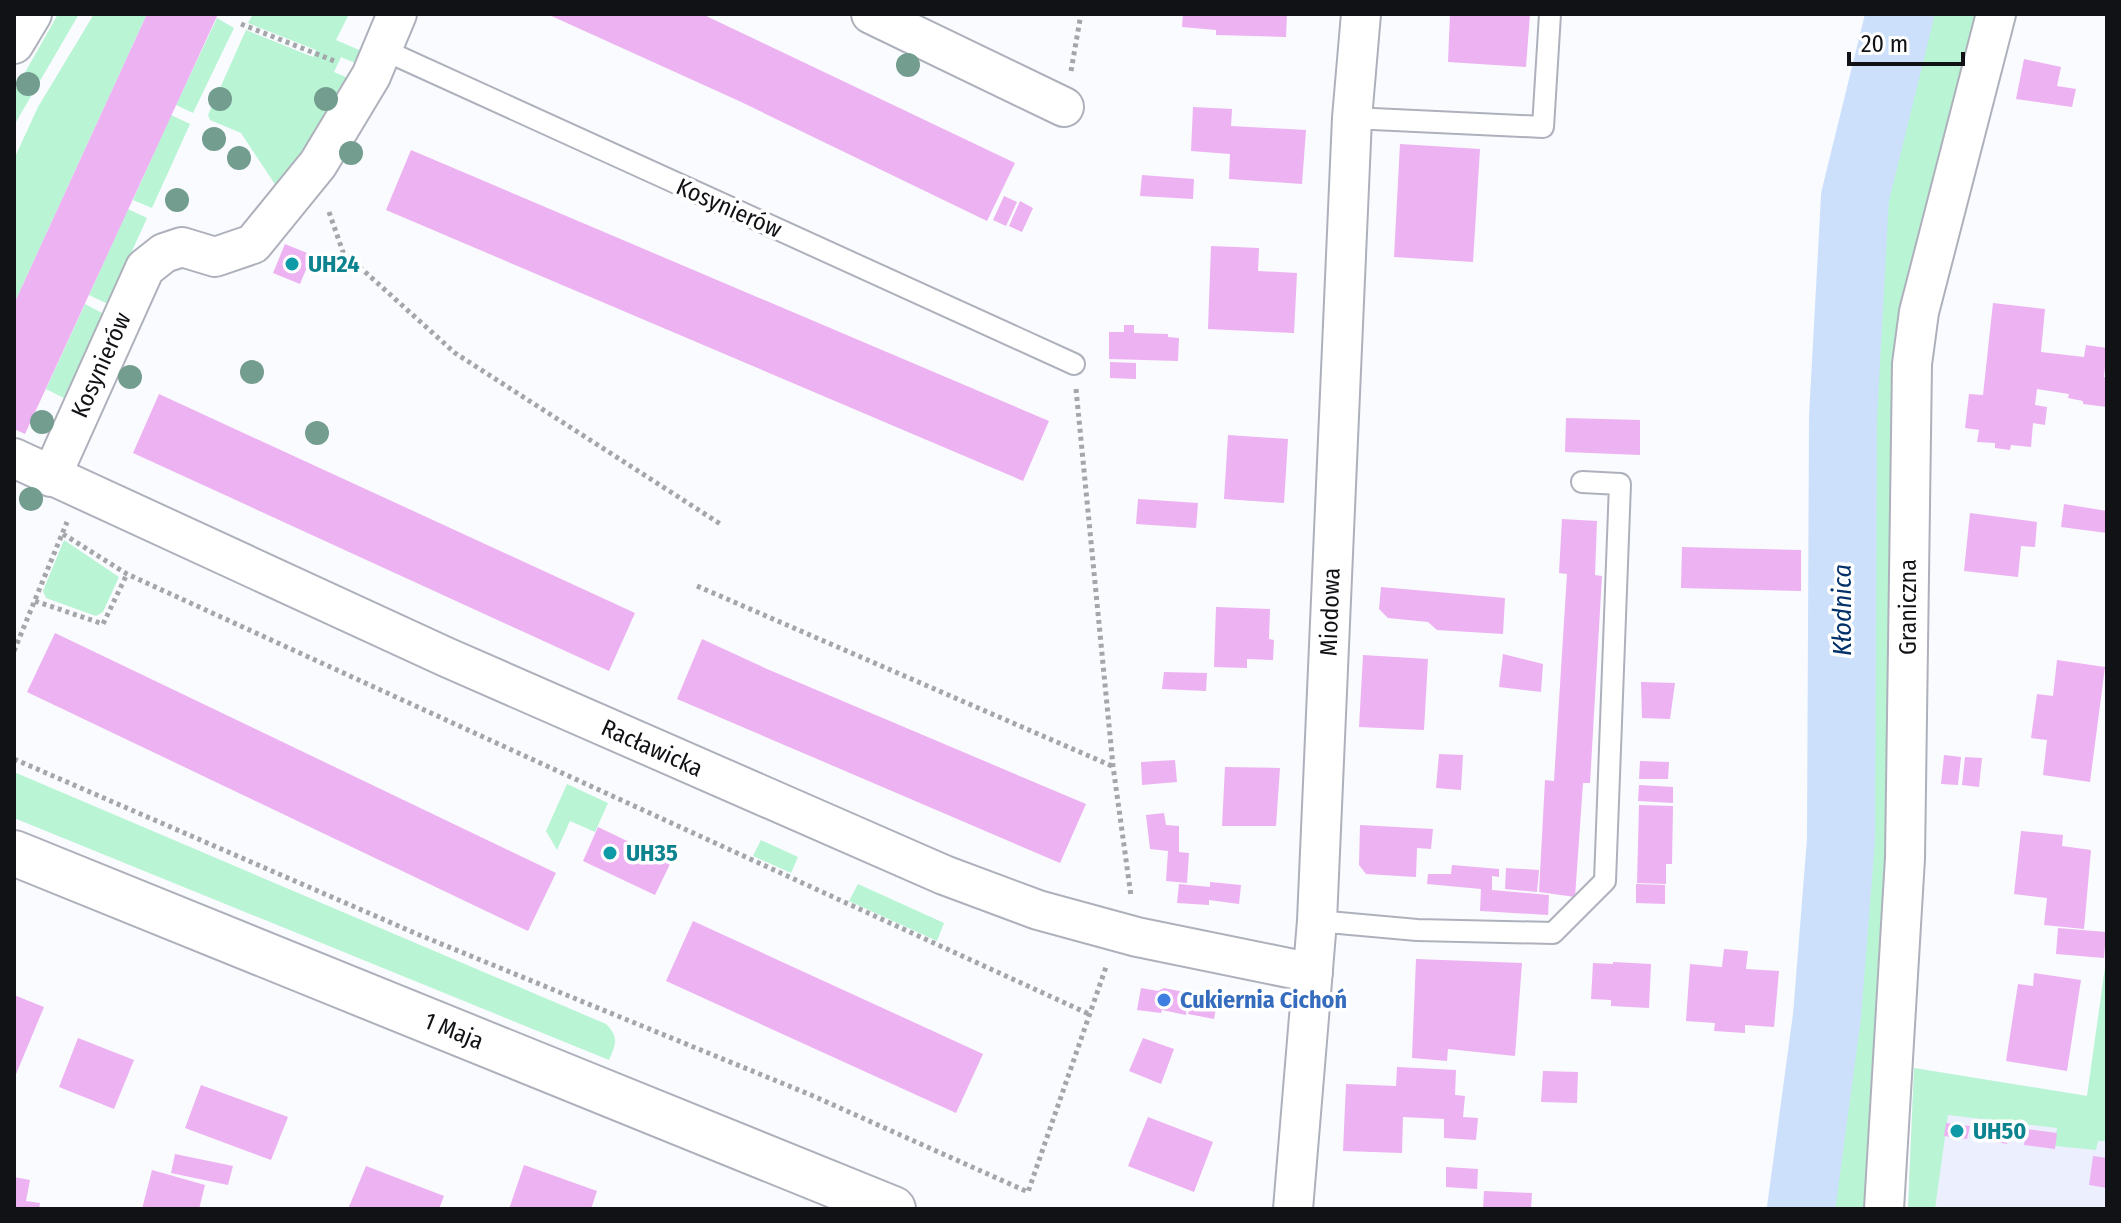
<svg xmlns="http://www.w3.org/2000/svg" width="2121" height="1223" font-family="'Fira Sans Condensed',sans-serif">
	<style>
		.built { fill: #ecf0fe }
		.green { fill: #b9f4d4 }
		.lines { fill: none; stroke-linecap: round; stroke-linejoin: round }
		.river { stroke: #cce0fb; stroke-width: 68 }
		.building { fill: #edb2f1 }
		.service-casing { stroke: #aeb1bb; stroke-width: 24 }
		.minor-casing { stroke: #aeb1bb; stroke-width: 42 }
		.secondary-casing { stroke: #aeb1bb; stroke-width: 48 }
		.path { stroke: #a5a6aa; stroke-width: 5; stroke-dasharray: 4 4; stroke-linecap: butt }
		.service { stroke: #fff; stroke-width: 20 }
		.minor { stroke: #fff; stroke-width: 38 }
		.secondary { stroke: #fff; stroke-width: 44 }
		.tree { fill: #739d8f }
		.culture-dot { fill: #0f9aa8; stroke: #fff; stroke-width: 3 }
		.shop-dot { fill: #3f7fe0; stroke: #fff; stroke-width: 3 }
		.labels { text-anchor: middle; dominant-baseline: central; stroke-width: 7; stroke-linejoin: round; paint-order: stroke }
		.street-label { font-size: 24px; fill: #111215; stroke: #fff }
		.culture-label { font-size: 24px; font-weight: bold; fill: #0d838f; stroke: #fff; text-anchor: start }
		.shop-label { font-size: 24px; font-weight: bold; fill: #366cbe; stroke: #fff; text-anchor: start }
		.water-label { font-size: 26px; font-style: italic; fill: #023069; stroke: #fff }
	</style>
	<rect width="100%" height="100%" fill="#f9fbff"/>
	<path class="built" d="M1914 1068 2107 1099V1209H1908Z"/>
	<path class="green" d="M58 14H79L16 122 14 121V92Z
		M94 14H147L14 304V159L38 107Z
		M253 14H349L336 40 364 52 358 64 341 57 334 72 353 80 282 190 274 183 241 133 210 120 208 115 246 30 313 57 316 50 248 23Z
		M1905 14H1978L1911 267 1899 331 1891 784 1869 1209H1805L1847 841 1849 418 1861 200Z
		M217 18 234 28 193 113 176 105Z
		M171 115 190 124 152 208 133 200Z
		M128 209 147 218 108 304 89 295Z
		M85 304 104 314 66 399 46 389Z
		M64 540 119 577 103 612 96 616 46 598 43 591Z
		M14 772 606 1024C619 1037 616 1044 609 1060L14 818Z
		M567 784 608 803 595 832 570 821 557 850 546 831Z
		M761 840 798 857 791 873 753 856Z
		M858 884 944 923 937 941 849 901Z
		M2107 953V1141H2098L2096 1150 2055 1146 2057 1128 1948 1115 1935 1209H1908L1914 1068 2087 1096Z"/>
	<g class="lines">
		<path class="river" d="M1801 1209 1827 1016 1841 840 1843 417 1855 197 1900 14"/>
	</g>
	<path class="building" d="M147 14H218L25 434 14 429V304Z
		M547 14H702L1015 163 987 221 739 101Z
		M1183 14H1287L1286 37 1216 35V30L1182 27Z
		M1450 14H1530L1526 67 1448 62Z
		M2024 59 2061 67 2057 86 2076 89 2072 107 2016 99Z
		M1193 107 1232 109 1231 126 1306 130 1302 184 1229 179 1230 154 1191 151Z
		M1400 144 1480 149 1473 262 1394 257Z
		M411 150 1049 421 1023 481 386 210Z
		M1142 175 1194 179 1193 199 1140 196Z
		M1004 196 1017 202 1006 226 993 220Z
		M1020 201 1033 208 1022 232 1009 226Z
		M285 244 312 255 300 284 273 273Z
		M1211 246 1259 248 1258 271 1297 273 1294 333 1208 329Z
		M1993 303 2045 309 2041 352 2084 357 2086 345 2107 348 2104 377 2107 378V407L2083 404V401L2068 398 2069 394 2037 389 2035 405 2047 407 2045 425 2033 423 2031 447 2011 445 2010 450 1995 448V443L1977 442 1979 430 1965 428 1969 394 1983 395Z
		M1124 325H1134V333L1168 334V337L1179 338 1178 361 1109 359V332H1124Z
		M1110 362 1136 363V379L1110 378Z
		M159 394 635 613 609 671 133 453Z
		M1566 418 1640 420V455L1565 452Z
		M1228 435 1288 439 1284 503 1224 499Z
		M1138 499 1198 503 1196 528 1136 524Z
		M2064 504 2107 511V533L2061 527Z
		M1970 513 2037 522 2035 547 2021 546 2018 577 1964 571Z
		M1562 519 1597 521 1595 575 1602 576 1590 783H1583L1575 897 1539 892 1545 780 1554 781 1567 574 1559 573Z
		M1682 547 1801 550V591L1681 588Z
		M1381 587 1505 598 1503 634 1437 630 1428 622 1388 618 1379 609Z
		M1216 607 1270 609 1269 639 1274 640 1273 660 1247 659V668L1214 667Z
		M55 633 556 873 528 931 27 692Z
		M702 639 767 669 1086 804 1060 863 677 699Z
		M1503 654 1543 664 1541 692 1499 687Z
		M1363 655 1428 659 1424 730 1359 727Z
		M2057 660 2105 667 2090 782 2043 775 2047 740 2031 738 2037 694 2053 696Z
		M1164 672 1207 673 1206 691 1162 689Z
		M1641 682 1675 683 1670 719 1642 718Z
		M1439 754 1463 755 1461 790 1436 788Z
		M1944 755 1961 757 1958 785 1941 784Z
		M1965 757 1982 758 1979 787 1962 785Z
		M1175 760 1177 782 1142 785 1141 762Z
		M1640 761 1669 762 1668 779H1639Z
		M1225 767 1280 768 1276 826H1222Z
		M1639 785 1673 787V803L1638 801Z
		M1639 805 1673 806 1672 864H1666V884L1637 883Z
		M1164 813 1166 825 1179 826V852L1189 853 1187 883 1166 881 1168 851 1150 849 1146 815Z
		M1360 825 1433 829 1431 849 1417 848 1416 877 1366 874 1359 865Z
		M598 827 671 862 655 895 583 861Z
		M2021 831 2063 835 2062 846 2091 850 2084 929 2044 925 2047 898 2014 894Z
		M1452 865 1499 869V877L1492 876V890L1549 895 1548 915 1480 911 1481 889 1427 884 1428 874H1451Z
		M1506 868 1539 870 1537 892 1505 889Z
		M1210 882 1241 885 1239 904 1209 900V905L1177 903 1179 884 1210 887Z
		M1636 884 1665 885V904L1636 903Z
		M693 921 983 1054 956 1113 666 981Z
		M2058 928 2106 932 2104 958 2056 954Z
		M1724 949 1748 951 1746 969 1779 971 1774 1027 1745 1025V1033L1714 1031 1715 1023 1686 1021 1690 964 1722 967Z
		M1416 959 1522 963 1515 1056 1448 1049 1447 1061 1412 1058Z
		M1613 962 1651 964 1649 1008 1611 1006V1000L1591 999 1593 963 1613 964Z
		M2034 973 2081 980 2067 1071 2006 1061 2018 984 2033 986Z
		M1141 988 1158 991 1164 988 1189 993 1186 1015 1162 1010 1161 1013 1137 1010Z
		M14 995 44 1007 14 1079Z
		M1192 998 1217 1003 1214 1019 1188 1014Z
		M78 1038 134 1060 114 1109 59 1087Z
		M1143 1038 1174 1049 1161 1084 1129 1071Z
		M1397 1067 1456 1070 1455 1095 1465 1096 1463 1117 1478 1118 1476 1140 1444 1138V1119L1403 1117 1402 1153 1343 1151 1346 1084 1396 1086Z
		M1543 1071 1578 1072 1577 1103 1541 1102Z
		M201 1085 288 1117 271 1160 185 1128Z
		M1148 1117 1213 1142 1194 1192 1128 1166Z
		M1946 1123 1970 1126 1967 1139 1944 1136Z
		M1979 1123 2010 1128 2007 1144 1977 1139Z
		M2026 1129 2057 1133 2055 1149 2024 1145Z
		M175 1154 233 1166 228 1185 171 1173Z
		M2093 1156 2107 1158V1188L2089 1185Z
		M524 1165 597 1191 591 1209H509Z
		M366 1166 444 1196 439 1209H348Z
		M1446 1167 1478 1169 1477 1189 1446 1187Z
		M152 1170 205 1185 199 1209H142Z
		M14 1177 30 1180 26 1201 40 1203 39 1209H14Z
		M1484 1191 1532 1193 1531 1209H1483Z"/>
	<g class="lines">
		<defs>
			<path id="service" d="M384 50 1074 364
				M1352 118 1543 127 1550 14
				M1317 921 1417 930 1553 933 1605 881 1620 484 1582 482"/>
			<path id="minor" d="M871 14 1064 107
				M14 44 32 14
				M14 458 446 657 944 875 1038 910 1137 937 1313 973
				M51 477 145 268 164 253 182 247 215 257 253 244 318 164 371 76 397 14
				M1293 1209 1317 921 1352 118 1361 14
				M1884 1209 1905 858 1912 364 1919 312 1996 14"/>
			<path id="secondary" d="M14 853 893 1209"/>
		</defs>
		<use href="#service" class="service-casing"/>
		<use href="#minor" class="minor-casing"/>
		<use href="#secondary" class="secondary-casing"/>
		<path class="path" d="M241 24 337 62
			M1071 71 1081 14
			M329 212 343 252 455 353 722 525
			M1076 389 1113 766 1131 896
			M63 534 127 574 1089 1014
			M697 586 1112 766
			M35 601 103 624 127 574
			M14 651 67 522
			M14 759 417 934 811 1095 1028 1192 1106 967"/>
		<use href="#service" class="service"/>
		<use href="#minor" class="minor"/>
		<use href="#secondary" class="secondary"/>
	</g>
	<g class="tree">
		<circle cx="908" cy="65" r="12"/>
		<circle cx="28" cy="84" r="12"/>
		<circle cx="220" cy="99" r="12"/>
		<circle cx="326" cy="99" r="12"/>
		<circle cx="214" cy="139" r="12"/>
		<circle cx="351" cy="153" r="12"/>
		<circle cx="239" cy="158" r="12"/>
		<circle cx="177" cy="200" r="12"/>
		<circle cx="252" cy="372" r="12"/>
		<circle cx="130" cy="377" r="12"/>
		<circle cx="42" cy="422" r="12"/>
		<circle cx="317" cy="433" r="12"/>
		<circle cx="31" cy="499" r="12"/>
	</g>
	<g class="culture-dot">
		<circle cx="292" cy="264" r="8"/>
		<circle cx="610" cy="853" r="8"/>
		<circle cx="1957" cy="1131" r="8"/>
	</g>
	<circle class="shop-dot" cx="1164" cy="1000" r="8"/>
	<g class="labels">
		<g class="street-label">
			<text transform="translate(729 208) rotate(24)">Kosynierów</text>
			<text transform="translate(101 365) rotate(-66)">Kosynierów</text>
			<text transform="translate(1908 607) rotate(-90)">Graniczna</text>
			<text transform="translate(1330 612) rotate(-88)">Miodowa</text>
			<text transform="translate(652 748) rotate(24)">Racławicka</text>
			<text transform="translate(454 1031) rotate(22)">1 Maja</text>
		</g>
		<g class="culture-label">
			<text x="308" y="264">UH24</text>
			<text x="626" y="853">UH35</text>
			<text x="1973" y="1131">UH50</text>
		</g>
		<g class="shop-label">
			<text x="1180" y="1000">Cukiernia Cichoń</text>
		</g>
		<g class="water-label">
			<text transform="translate(1842 610) rotate(-90)">Kłodnica</text>
		</g>
	</g>
	<rect width="2121" height="1223" fill="none" stroke="#111215" stroke-width="32"/>
	<path d="M1849 52v12h114v-12" fill="none" stroke="#111215" stroke-width="4"/>
	<text x="1861" y="52" font-size="24" fill="#111215" stroke="#ffffff" stroke-width="6" paint-order="stroke">20 m</text>
</svg>
